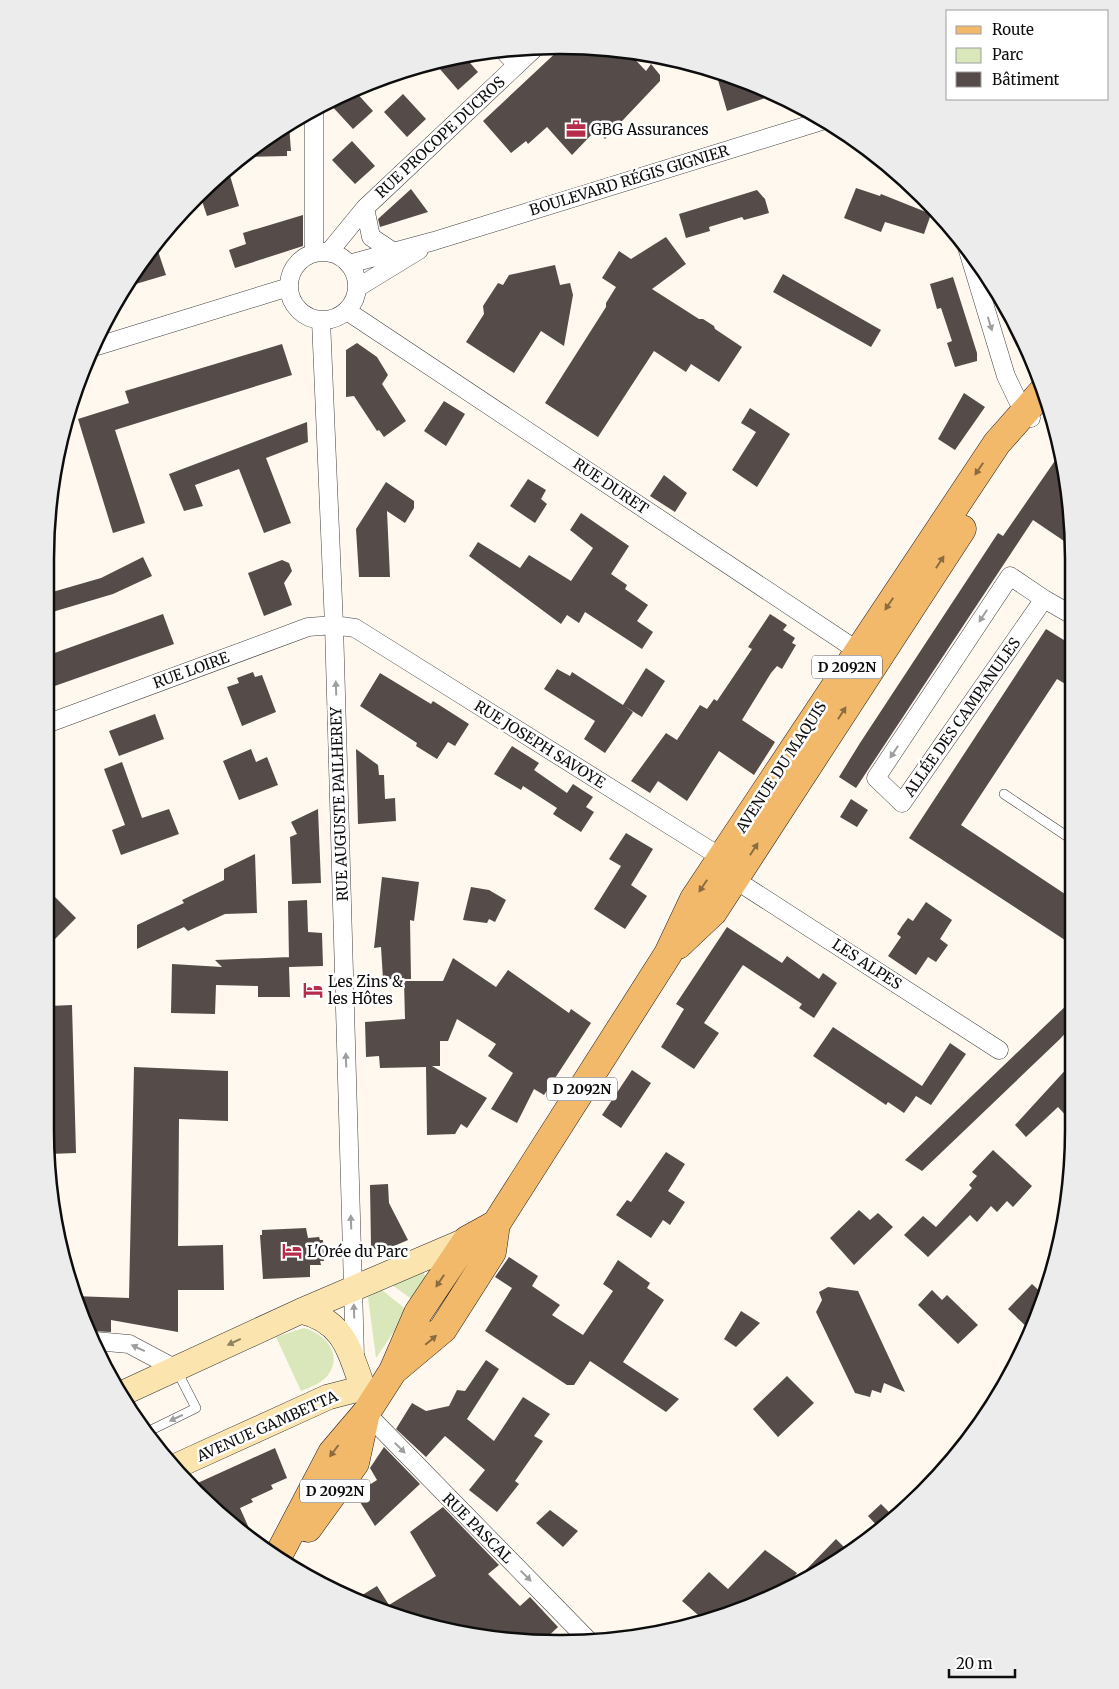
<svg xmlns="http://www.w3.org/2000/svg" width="1119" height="1689" font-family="Merriweather,serif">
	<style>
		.green { fill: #d9e7ba }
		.building { fill: #554c4a }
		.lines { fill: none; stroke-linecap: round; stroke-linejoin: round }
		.lane-casing { stroke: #404040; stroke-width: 10 }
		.street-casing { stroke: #404040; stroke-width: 19 }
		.secondary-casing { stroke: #2f2f2f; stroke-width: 26 }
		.primary-casing { stroke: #1e1e1e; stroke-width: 29 }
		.lane { stroke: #fff; stroke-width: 9 }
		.street { stroke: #fff; stroke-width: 18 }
		.secondary { stroke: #fbe4ad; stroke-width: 25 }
		.primary { stroke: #f2b96b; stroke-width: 28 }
		.oneway { fill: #9e9e9e }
		.oneway2 { fill: #8b6c41 }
		.oneway3 { fill: #908365 }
		.labels { text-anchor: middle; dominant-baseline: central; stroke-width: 5; stroke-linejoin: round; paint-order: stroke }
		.shield { fill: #fff; stroke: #565656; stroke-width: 1 }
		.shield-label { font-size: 14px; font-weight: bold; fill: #0d0d0d }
		.poi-label { font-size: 15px; fill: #0d0d0d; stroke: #fff; text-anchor: start }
		.street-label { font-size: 15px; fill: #0d0d0d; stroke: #fff }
		.rim { fill: none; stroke: #0d0d0d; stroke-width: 2.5 }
	</style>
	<rect width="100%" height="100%" fill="#fef8ee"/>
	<path class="green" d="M423 1272 427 1278 413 1300 392 1285Z
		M382 1290 408 1311 376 1358 368 1297Z
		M304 1328C324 1333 344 1354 328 1375 322 1383 311 1387 301 1391L276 1337Z"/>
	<path class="building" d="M562 47 625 49 646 71 651 64 660 75V81L605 139 596 130 572 155 547 127 528 144 526 141 511 153 483 121Z
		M464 56 478 72 458 90 433 61Z
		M729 76H732L774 95 727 111 718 80Z
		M354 90 373 111 353 129 329 103 337 96Z
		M403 94 426 119 407 137 384 112Z
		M289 125 291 151H287V156L240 157Z
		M352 141 375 166 355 184 332 160Z
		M228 169 239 206 207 216 200 195Z
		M856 188 880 196 881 194 931 214 924 234 885 222 881 232 844 218Z
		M411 189 428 212 380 227 378 219Z
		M757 190 765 199 769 213 744 220 742 217 709 227 710 231 686 238 679 214Z
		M303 215V246L235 268 229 250 246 244 243 233Z
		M666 237 686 264 652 289 699 319H703L714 326 715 329 742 347 719 382 691 364 686 372 654 351 598 437 545 403 606 307V303L616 287 602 278 619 251 631 259Z
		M156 245 166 275 129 286 131 283Z
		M555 265 560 285 570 283 573 295 564 346 541 331 514 373 466 342 484 314 483 306 498 283 503 285 509 275Z
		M783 274 881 330 871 347 773 292Z
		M953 277 977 353V361L955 367 947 343 952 341 941 308 937 309 930 284Z
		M357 343 377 357 388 375 382 384 406 421 384 437 379 430 377 431 354 396 346 397V350Z
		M282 344 292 375 115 430 145 523 113 533 78 419 129 403 125 391Z
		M964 393 985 407 955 450 938 439Z
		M444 401 465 414 446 446 424 431Z
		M750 408 790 434 757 487 732 470 756 432 741 423Z
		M307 422 308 442 266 458 291 523 264 533 239 469 195 485 203 506 184 511 169 474Z
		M1061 452 1073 529 1064 541 1033 520 856 788 839 777 860 743 998 533 1003 536Z
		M664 475 687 493 675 512 650 496Z
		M528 479 546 490 541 499 547 504 535 523 510 506Z
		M386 482 414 501V508L405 523 387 511 390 577H359L356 529Z
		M581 513 629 546 611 574 627 585 625 589 648 605 637 621 653 632 642 649 585 612 579 623 567 615 561 624 469 556 478 542 520 568 529 555 571 581 593 548 570 530Z
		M143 557 152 576 113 594 49 613V593L101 578Z
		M282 560 289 563 292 571 284 583 292 605 264 616 248 573Z
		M163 614 174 644 49 688V655Z
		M770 614 787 625 783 630 795 638 792 643 796 645 782 669 777 666 771 673 742 720 775 742 754 775 719 751 687 801 658 781 650 793 631 781 666 733 677 740 700 705 707 709 714 699 717 701 752 649 748 647Z
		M1046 629 1072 645V688L1057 679 961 825 1071 898V944L909 838Z
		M646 668 665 681 642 717 624 706 633 712 605 753 584 739 595 721 544 689 557 669 570 676 572 672 623 705Z
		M253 672 255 677 262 675 276 712 242 726 227 687 239 683 237 678Z
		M380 673 431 704 433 701 469 724 455 746 448 742 437 759 416 746 417 743 360 706Z
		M155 714 164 739 119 756 109 731Z
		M512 746 539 763 534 770 567 793 573 784 593 797 586 807 594 812 581 832 553 814 557 808 523 786 521 790 494 774Z
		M251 749 256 762 267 757 278 785 239 800 223 761Z
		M356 749 378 765 379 775H384L385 799 395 798 396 821 358 824Z
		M122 762 142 818 169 809 179 834 121 855 112 830 125 825 104 769Z
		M851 799 868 810 857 827 840 817Z
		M318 809 321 883 292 884 290 837 297 834 291 822Z
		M626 833 653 849 631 885 647 896 625 929 594 909 621 866 609 859Z
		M255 854 257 913 225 914 188 931 184 927 137 949V925L184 903 182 900 224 880V869Z
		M382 877 419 882 414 921 410 920 411 979H383L381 947 374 948Z
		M471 887 489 890 506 900 495 922 489 919 487 923 463 920Z
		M49 891 76 918 49 945Z
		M307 900 308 932 322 933 323 966 289 967 290 997H258V986L216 985 215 1014 171 1013 172 964 222 967 215 960 289 957V960L288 901Z
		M926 902 952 920 940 939 948 945 936 962 928 957 916 975 888 956 901 937 897 934 902 926 908 918 913 921Z
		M727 927 782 963 787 956 819 979 823 973 837 983 814 1018 799 1008 802 1004 743 965 704 1023 719 1033 694 1069 661 1047 684 1009 676 1004Z
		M453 958 496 987 508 970 569 1013 571 1009 591 1023 544 1095 534 1089 517 1123 491 1109 513 1073 488 1056 496 1044 457 1019 448 1041H440V1066H432L487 1098 467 1128 461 1124 455 1134 427 1135 426 1067 380 1068 379 1056 366 1057 365 1022 405 1019 404 981H443Z
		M1071 1001 1070 1028 1060 1039 922 1171 905 1160Z
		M72 1005 76 1153 49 1154V1006Z
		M833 1027 922 1086 950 1043 966 1054 931 1105 916 1096 904 1113 888 1102 886 1105 813 1056Z
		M1070 1065V1120L1058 1107 1026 1137 1015 1125Z
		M134 1067 228 1071V1121L179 1119 178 1246 223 1245 224 1290H178V1332L111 1320V1332L90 1331 73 1296 129 1298Z
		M632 1070 651 1083 621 1128 602 1115Z
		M993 1150 1032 1186 1013 1207 1007 1201 997 1212 991 1206 977 1222 970 1215 928 1257 904 1235 923 1216 936 1227 972 1188 969 1185 977 1176 972 1172Z
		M666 1152 685 1164 668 1191 685 1202 670 1225 663 1220 651 1238 616 1215 627 1200 631 1202Z
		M388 1184 389 1203 408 1240 380 1252 371 1246 370 1185Z
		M859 1210 870 1220 878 1213 893 1227 854 1265 830 1238Z
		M306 1228 308 1238 319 1237 320 1240H323L324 1261H320L321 1265H310V1277L263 1279 260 1235H262V1230Z
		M509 1257 538 1276 532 1286 560 1305 552 1315 583 1335 613 1291 603 1284 618 1260 650 1283 647 1288 664 1300 623 1362 679 1399 666 1412 590 1361 574 1385H567L485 1331 512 1288 495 1277Z
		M1032 1284 1046 1297 1032 1332 1008 1309Z
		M828 1287 858 1291 905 1392 884 1383 881 1393 872 1390 870 1397 855 1393 816 1312 822 1300 819 1292Z
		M932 1290 942 1300 947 1295 978 1325 958 1344 918 1305Z
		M741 1311 760 1323 736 1347 724 1339Z
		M486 1360 499 1369 467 1419 494 1441 523 1397 550 1414 534 1436 543 1441 515 1481 519 1484 497 1512 469 1490 485 1470 445 1436 426 1457 396 1429 412 1403 426 1411 449 1406 457 1390 465 1391Z
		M787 1376 814 1403 778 1437 753 1409Z
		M384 1447 420 1484 375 1526 355 1494 377 1480 370 1468Z
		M275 1448 287 1478 271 1485 273 1489 251 1499 253 1502 240 1508 256 1544 246 1538 191 1486Z
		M881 1504 894 1517 881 1530 868 1516Z
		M443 1507 499 1565 488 1574 520 1606 530 1597 558 1627 541 1643H526L427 1627 354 1600 377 1586 389 1605 436 1576 410 1532Z
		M550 1510 578 1531 563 1547 536 1523Z
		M836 1539 850 1553 817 1575 802 1581 799 1577Z
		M765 1550 797 1573 785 1588 779 1584 771 1594 705 1621 682 1601 709 1572 728 1589Z"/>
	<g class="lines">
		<defs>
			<path id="lane" d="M1004 794 1071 839
				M145 1433 196 1408 176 1369"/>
			<path id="street" d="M503 50 517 65
				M365 208 371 237 392 251
				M966 244 1006 376 1018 401 1031 418
				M289 286a34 34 0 1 1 68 0a34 34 0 1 1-68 0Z
				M329 252 365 208 537 46
				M314 253V109
				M349 264 434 241 825 120
				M357 288 419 250
				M347 311 867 657
				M321 320 334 625 355 1357
				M91 348 289 287
				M1044 599 902 803 876 778 1010 576 1044 599 1072 615
				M49 723 308 627 334 625 355 628 711 851 721 858 734 879 999 1050
				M95 1341 129 1344 176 1369
				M366 1413 591 1643"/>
			<path id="secondary" d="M301 1311C344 1321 349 1350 363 1388
				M121 1394 301 1311 467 1240
				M172 1468 328 1397 363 1388 377 1396"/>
			<path id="primary" d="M678 945 713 912 962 529
				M393 1371 443 1329 492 1252 496 1224 668 954 694 899 997 443 1043 391
				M308 1528 355 1463 365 1417
				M278 1556 332 1453 366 1413 393 1371 418 1313 467 1240 496 1224"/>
		</defs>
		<use href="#lane" class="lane-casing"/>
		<use href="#street" class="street-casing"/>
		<use href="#secondary" class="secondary-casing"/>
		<use href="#primary" class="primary-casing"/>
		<use href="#lane" class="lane"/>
		<use href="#street" class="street"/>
		<use href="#secondary" class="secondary"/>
		<use href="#primary" class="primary"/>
	</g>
	<defs><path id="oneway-solid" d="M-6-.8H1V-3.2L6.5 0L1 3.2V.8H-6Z" transform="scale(1.25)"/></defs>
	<g class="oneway">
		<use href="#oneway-solid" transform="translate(990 324) rotate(73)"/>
		<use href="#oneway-solid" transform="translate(983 616) rotate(123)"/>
		<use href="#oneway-solid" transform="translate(336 688) rotate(-92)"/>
		<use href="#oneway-solid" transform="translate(894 752) rotate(123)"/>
		<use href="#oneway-solid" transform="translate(346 1060) rotate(-92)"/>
		<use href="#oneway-solid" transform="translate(351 1222) rotate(-92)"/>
		<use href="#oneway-solid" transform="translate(354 1311) rotate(-92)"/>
		<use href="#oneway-solid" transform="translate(138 1348) rotate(-155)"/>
		<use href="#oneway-solid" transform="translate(176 1418) rotate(155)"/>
		<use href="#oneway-solid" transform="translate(400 1448) rotate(45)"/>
		<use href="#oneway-solid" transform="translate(526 1576) rotate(45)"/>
	</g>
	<g class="oneway2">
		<use href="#oneway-solid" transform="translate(979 469) rotate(124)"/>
		<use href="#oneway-solid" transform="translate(940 562) rotate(-57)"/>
		<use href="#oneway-solid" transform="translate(889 604) rotate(124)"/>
		<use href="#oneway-solid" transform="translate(842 713) rotate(-57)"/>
		<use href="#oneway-solid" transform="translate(754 849) rotate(-57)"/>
		<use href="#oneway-solid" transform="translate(703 886) rotate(124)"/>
		<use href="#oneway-solid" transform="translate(440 1281) rotate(124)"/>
		<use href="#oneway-solid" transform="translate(431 1340) rotate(-40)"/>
		<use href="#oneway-solid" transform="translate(334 1451) rotate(127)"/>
	</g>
	<use class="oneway3" href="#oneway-solid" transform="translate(234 1342) rotate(155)"/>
	<defs>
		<symbol id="office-bare" viewBox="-9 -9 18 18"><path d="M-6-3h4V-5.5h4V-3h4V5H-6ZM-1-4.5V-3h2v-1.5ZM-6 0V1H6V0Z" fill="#b62c4b" stroke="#fff" stroke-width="2.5" paint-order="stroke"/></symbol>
		<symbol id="hotel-bare" viewBox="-9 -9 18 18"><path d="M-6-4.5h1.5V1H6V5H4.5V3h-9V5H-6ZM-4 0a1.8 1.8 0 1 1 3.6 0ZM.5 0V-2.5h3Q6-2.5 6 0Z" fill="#b62c4b" stroke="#fff" stroke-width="2.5" paint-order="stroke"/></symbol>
	</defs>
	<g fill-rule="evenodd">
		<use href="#office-bare" x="562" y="115" width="28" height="28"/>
		<use href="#hotel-bare" x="299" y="976" width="28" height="28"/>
		<use href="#hotel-bare" x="278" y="1237" width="28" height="28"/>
	</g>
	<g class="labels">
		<g class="shield">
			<rect x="812" y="655.5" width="70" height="23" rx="4"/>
			<rect x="547" y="1077.5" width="70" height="23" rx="4"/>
			<rect x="300" y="1479.5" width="70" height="23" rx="4"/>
		</g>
		<g class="shield-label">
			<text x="847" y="667">D 2092N</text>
			<text x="582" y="1089">D 2092N</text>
			<text x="335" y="1491">D 2092N</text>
		</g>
		<g class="poi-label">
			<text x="591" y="129">GBG Assurances</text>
			<text x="328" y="981">Les Zins &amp;<tspan x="328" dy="17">les Hôtes</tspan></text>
			<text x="307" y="1251">L'Orée du Parc</text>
		</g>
		<g class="street-label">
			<text transform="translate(440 137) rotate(-43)">RUE PROCOPE DUCROS</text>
			<text transform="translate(629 180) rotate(-17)">BOULEVARD RÉGIS GIGNIER</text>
			<text transform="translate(611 486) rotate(34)">RUE DURET</text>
			<text transform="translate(191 670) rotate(-20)">RUE LOIRE</text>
			<text transform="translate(962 717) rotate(-55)">ALLÉE DES CAMPANULES</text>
			<text transform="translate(540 744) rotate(32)">RUE JOSEPH SAVOYE</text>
			<text transform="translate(781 767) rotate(-57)">AVENUE DU MAQUIS</text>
			<text transform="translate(339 804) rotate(-92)">RUE AUGUSTE PAILHEREY</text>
			<text transform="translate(867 964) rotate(33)">LES ALPES</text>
			<text transform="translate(267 1426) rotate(-24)">AVENUE GAMBETTA</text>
			<text transform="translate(478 1528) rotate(45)">RUE PASCAL</text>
		</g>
	</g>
	<path d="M0 0H1119V1689H0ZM559 54H560A505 505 0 0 1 1065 559V1130A505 505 0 0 1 560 1635H559A505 505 0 0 1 54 1130V559A505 505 0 0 1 559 54Z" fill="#ececec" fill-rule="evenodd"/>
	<path class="rim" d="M559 54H560A505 505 0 0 1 1065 559V1130A505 505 0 0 1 560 1635H559A505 505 0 0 1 54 1130V559A505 505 0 0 1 559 54Z"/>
	<rect x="946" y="10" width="162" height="90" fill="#ffffff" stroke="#9e9e9e"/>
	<rect x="956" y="26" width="25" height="8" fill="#f2b96b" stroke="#9e9e9e"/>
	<text x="992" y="35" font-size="15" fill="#0d0d0d">Route</text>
	<rect x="956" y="48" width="25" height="15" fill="#d9e7ba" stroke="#9e9e9e"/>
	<text x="992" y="60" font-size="15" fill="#0d0d0d">Parc</text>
	<rect x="956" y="72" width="25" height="15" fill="#554c4a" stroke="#9e9e9e"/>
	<text x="992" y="85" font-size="15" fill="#0d0d0d">Bâtiment</text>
	<path d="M949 1669v8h66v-8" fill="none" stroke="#0d0d0d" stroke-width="2.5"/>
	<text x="956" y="1669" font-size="15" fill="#0d0d0d" stroke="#ffffff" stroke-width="4" paint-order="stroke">20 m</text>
</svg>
